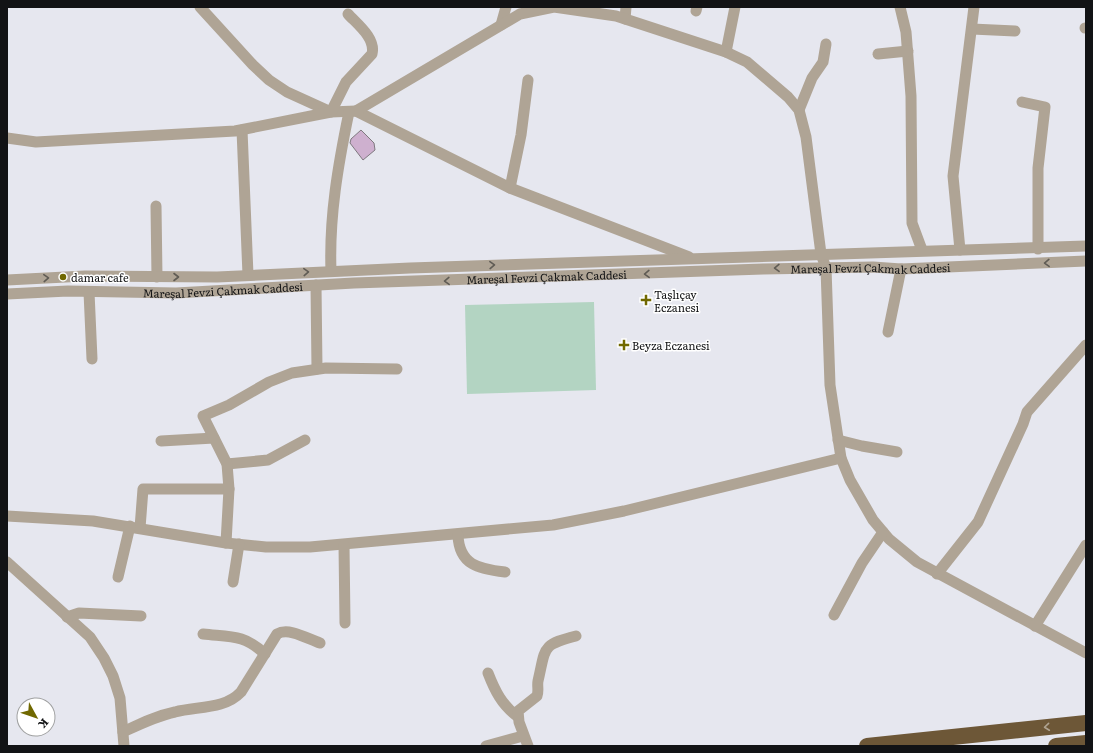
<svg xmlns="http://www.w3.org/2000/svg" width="1093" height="753" font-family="Literata,serif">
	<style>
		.green { fill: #b3d4c2 }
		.building { fill: #ceb0cf; stroke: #7f797f }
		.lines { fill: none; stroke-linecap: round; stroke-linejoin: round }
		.minor { stroke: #afa495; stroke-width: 11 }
		.highway { stroke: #6d5737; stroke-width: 16 }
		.oneway { stroke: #605c55 }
		.oneway2 { stroke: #afa391 }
		.poi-dot { fill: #706800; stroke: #fff; stroke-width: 1.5 }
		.labels { text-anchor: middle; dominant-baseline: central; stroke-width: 3; stroke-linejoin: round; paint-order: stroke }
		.street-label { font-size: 11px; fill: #121315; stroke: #fff }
		.poi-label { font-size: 11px; fill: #121315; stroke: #fff; text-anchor: start }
	</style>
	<rect width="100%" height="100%" fill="#e6e7ef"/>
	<path class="green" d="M594 302 596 390 467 394 465 305Z"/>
	<path class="building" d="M361 130 374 143 375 150 363 160 350 143 351 139Z"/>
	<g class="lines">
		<g class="minor">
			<path d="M200 7 253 65 269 80 287 92 331 112 356 111 510 188 689 257"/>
			<path d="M900 7 906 32 911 96 912 223 922 250"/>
			<path d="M696 11 697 7"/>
			<path d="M625 19 626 7"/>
			<path d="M501 25 506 7"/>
			<path d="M1085 28H1086"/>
			<path d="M972 29 1015 31"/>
			<path d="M726 52 735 7"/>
			<path d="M878 54 908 51"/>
			<path d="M1022 102 1045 107 1038 168V249"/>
			<path d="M799 110 812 78 823 62 826 44"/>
			<path d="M356 111 520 14 554 7 616 16 726 52 747 62 788 97 799 110 806 137 821 254 826 268 830 385 841 458 850 480 873 520 889 539 917 562 1086 653"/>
			<path d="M242 130 248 275"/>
			<path d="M7 138 36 142 235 131 331 112 346 82 372 54C376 38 357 24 348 14"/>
			<path d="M510 188 521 135 528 80"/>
			<path d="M156 206 157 277"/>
			<path d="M960 250 953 176 974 7"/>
			<path d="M331 271C329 217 338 165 349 112"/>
			<path d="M7 280 85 276 217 277 410 268 1086 246"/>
			<path d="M316 285 317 369"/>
			<path d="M89 292 92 359"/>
			<path id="s1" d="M7 294 68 291 176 293 354 283 763 269 873 267 901 269 1086 261"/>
			<path d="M888 332 901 269"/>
			<path d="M838 440 862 446 897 452"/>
			<path d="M161 441 214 438"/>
			<path d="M227 464 268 460 305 440"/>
			<path d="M7 516 93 521 226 543 266 547H310L553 525 624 511 841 458"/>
			<path d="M140 528 143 489H229"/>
			<path d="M458 535C459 565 479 569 505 572"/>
			<path d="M226 543 229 489 227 464 203 416 229 405 269 382 292 373 326 368 397 369"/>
			<path d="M344 545 345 623"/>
			<path d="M7 562 90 637 104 658 113 676 120 698 124 746"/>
			<path d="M937 574 978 522 1023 424 1027 412 1086 345"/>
			<path d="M118 577 130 526"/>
			<path d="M233 582 239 544"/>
			<path d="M834 615 862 563 883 532"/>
			<path d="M67 617 79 613 141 616"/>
			<path d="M1035 626 1086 545"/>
			<path d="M203 634C230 637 244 634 265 654"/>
			<path d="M488 673C495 691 502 705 517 716"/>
			<path d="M123 732C140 724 156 716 175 712 197 706 224 710 241 692L277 634C289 627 308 639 320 643"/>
			<path d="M486 746 523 736"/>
			<path d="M528 746 519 722 518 711 537 696C539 691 537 686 538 681 546 647 541 645 576 636"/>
		</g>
		<path class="highway" d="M867 746 1086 723
			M1056 746 1086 743"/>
	</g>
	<defs><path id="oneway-chevron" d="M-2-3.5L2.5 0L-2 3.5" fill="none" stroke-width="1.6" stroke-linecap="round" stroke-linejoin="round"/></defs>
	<g class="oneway">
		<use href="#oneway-chevron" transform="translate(1047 263) rotate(178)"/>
		<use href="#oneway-chevron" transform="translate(492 265) rotate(-2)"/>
		<use href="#oneway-chevron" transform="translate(777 268) rotate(179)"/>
		<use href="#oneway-chevron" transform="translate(306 272) rotate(-3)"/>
		<use href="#oneway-chevron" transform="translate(647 274) rotate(178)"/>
		<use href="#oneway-chevron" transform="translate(176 277)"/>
		<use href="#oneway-chevron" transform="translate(46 278) rotate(-3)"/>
		<use href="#oneway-chevron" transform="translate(447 281) rotate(178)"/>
	</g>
	<use class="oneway2" href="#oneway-chevron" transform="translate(1047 727) rotate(174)"/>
	<g class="poi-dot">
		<circle cx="63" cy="277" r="4"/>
		<path d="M644 294h4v4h4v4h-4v4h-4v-4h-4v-4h4z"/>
		<path d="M622 339h4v4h4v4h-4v4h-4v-4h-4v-4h4z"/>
	</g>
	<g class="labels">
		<g class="street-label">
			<text stroke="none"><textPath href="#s1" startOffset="864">Mareşal Fevzi Çakmak Caddesi</textPath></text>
			<text stroke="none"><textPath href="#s1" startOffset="540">Mareşal Fevzi Çakmak Caddesi</textPath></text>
			<text stroke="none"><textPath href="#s1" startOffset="216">Mareşal Fevzi Çakmak Caddesi</textPath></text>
		</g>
		<g class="poi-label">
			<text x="71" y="277">damar cafe</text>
			<text x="654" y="294">Taşlıçay<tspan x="654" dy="13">Eczanesi</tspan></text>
			<text x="632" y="345">Beyza Eczanesi</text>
		</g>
	</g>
	<rect width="1093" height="753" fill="none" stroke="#121315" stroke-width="16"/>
	<g transform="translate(36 717) rotate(130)"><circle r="19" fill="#ffffff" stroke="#a0a1a1"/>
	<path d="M0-3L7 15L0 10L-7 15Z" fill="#706800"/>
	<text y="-6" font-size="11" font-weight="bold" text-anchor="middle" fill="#121315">K</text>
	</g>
</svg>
